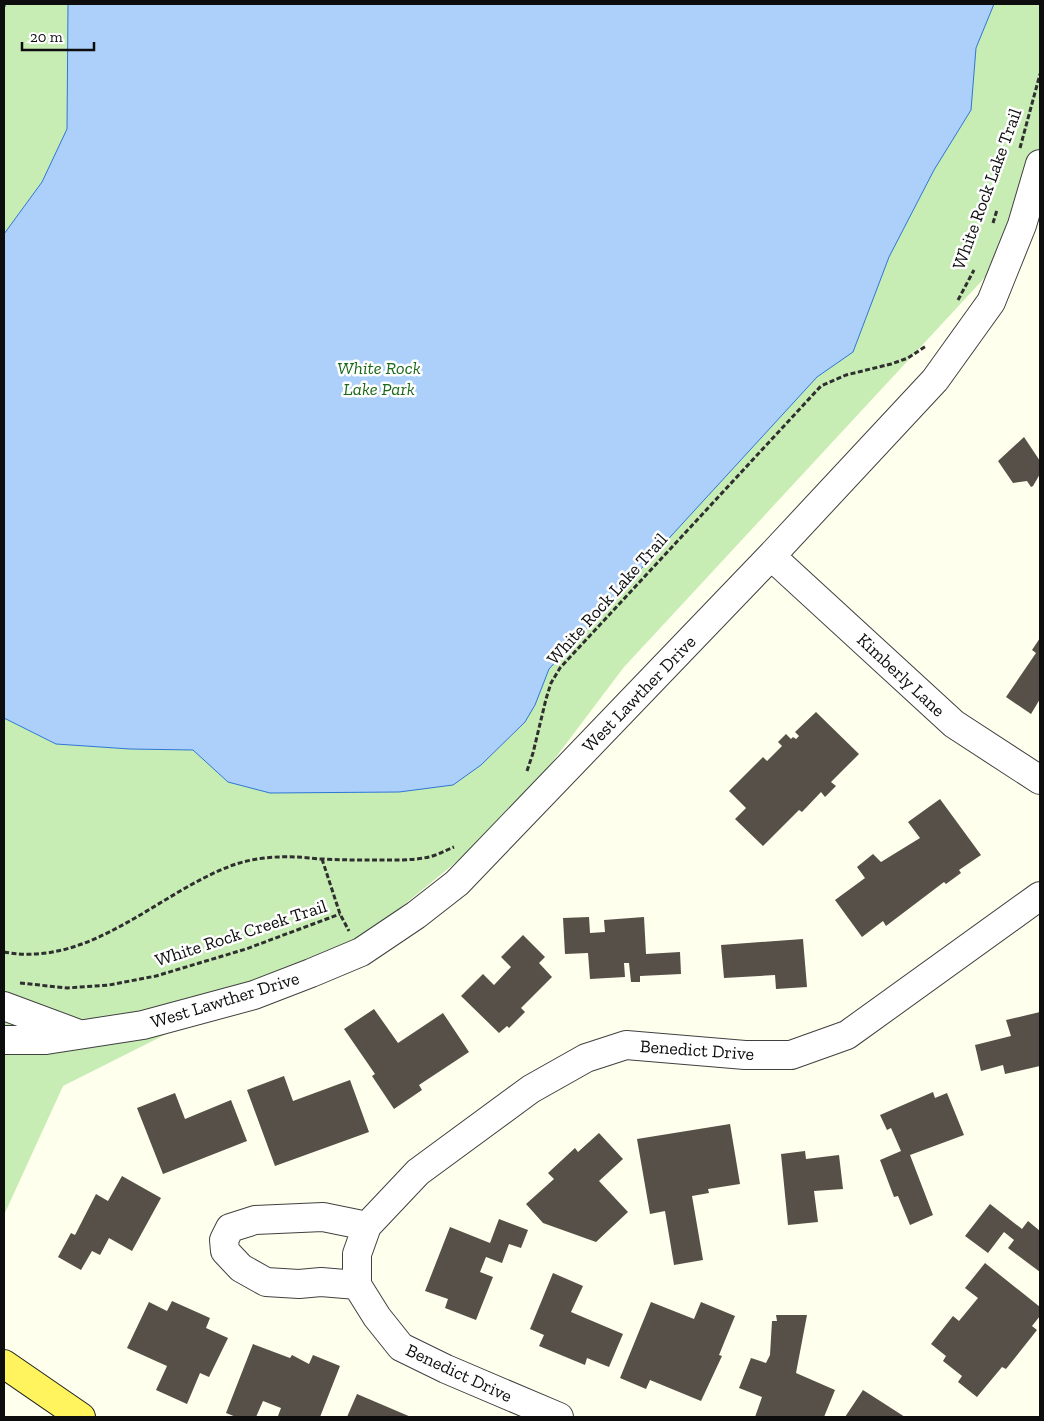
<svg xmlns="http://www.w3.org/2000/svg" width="1044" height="1421" font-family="'Zilla Slab',serif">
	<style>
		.green { fill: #c7ecb4 }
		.water { fill: #add0fa; stroke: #2f76d6 }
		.building { fill: #565048 }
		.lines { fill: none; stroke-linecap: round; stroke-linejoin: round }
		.minor-casing { stroke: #404040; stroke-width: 30 }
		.major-casing { stroke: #1e1e1e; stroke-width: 30 }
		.path { stroke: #2f2f2f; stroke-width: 3; stroke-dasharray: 5 2.5; stroke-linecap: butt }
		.minor { stroke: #fff; stroke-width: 28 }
		.major { stroke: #fff45d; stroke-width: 28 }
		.labels { text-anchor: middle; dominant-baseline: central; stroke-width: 5; stroke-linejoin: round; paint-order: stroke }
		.street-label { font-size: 18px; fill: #0d0d0d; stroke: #fff }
		.park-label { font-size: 18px; font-style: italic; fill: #1b6919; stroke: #fff }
	</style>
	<rect width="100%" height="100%" fill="#ffffed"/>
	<path class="green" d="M4 4H1040V218L624 667 510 818 373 930 63 1086 4 1215Z"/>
	<path class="water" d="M68 4H994L976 48 971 110 934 170 889 257 853 352 817 377 549 669 535 705 525 722 481 765 453 785 399 792 270 793 228 782 193 750 130 749 56 744 4 718V234L42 182 67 129Z"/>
	<path class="building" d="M1024 437 1040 461V474L1033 486 1031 487 1027 481 1013 483 998 461Z
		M1040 638V699L1031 714 1006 697 1036 653 1032 650Z
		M816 712 859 754 831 782 836 786 825 797 821 792 802 812 799 810 763 846 735 819 746 808 729 791 763 757 767 761 782 746 778 742 786 734 791 739 793 737 796 739 799 736 795 732Z
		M940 799 981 855 959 870 961 873 946 884 944 882 886 926 883 921 862 937 835 900 865 878 857 867 873 854 881 862 920 838 908 822Z
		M589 917 590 933 605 932 604 920 644 917 646 954 680 952 681 974 640 976V982H631L629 963H624L625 977 590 979 588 953 565 954 563 918Z
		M523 935 545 957 539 963 552 977 521 1008 525 1012 509 1028 507 1026 499 1033 461 996 483 974 494 985 511 967 501 957Z
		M803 939 807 987 776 989 775 975 724 978 721 945Z
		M374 1009 398 1043 443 1013 469 1052 419 1085 422 1090 394 1109 372 1076 375 1074 344 1029Z
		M1040 1012V1066L1005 1074 1003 1065 981 1071 975 1045 1011 1036 1006 1020Z
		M284 1076 293 1101 350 1080 369 1132 275 1166 247 1090Z
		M933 1092 935 1098 947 1093 964 1135 910 1155 933 1215 910 1225 898 1196 894 1197 880 1160 901 1151 891 1128 887 1130 880 1115Z
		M175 1093 185 1119 231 1100 247 1141 163 1174 137 1108Z
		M730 1124 740 1184 708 1189 709 1193 692 1196 703 1260 674 1265 665 1211 650 1214 637 1139Z
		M599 1133 623 1159 599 1181 628 1212 596 1242 543 1223 526 1204 554 1179 548 1173 575 1148 578 1152Z
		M805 1151 806 1159 839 1155 843 1189 814 1191 818 1222 788 1225 781 1154Z
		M122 1176 161 1198 132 1251 109 1238 100 1255 92 1251 81 1270 58 1257 71 1233 75 1235 96 1194 108 1201Z
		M990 1204 1022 1229 1028 1221 1040 1231V1272L1008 1248 1014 1240 1004 1232 988 1253 965 1236Z
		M499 1219 528 1230 521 1248 509 1244 502 1263 486 1257 480 1272 493 1277 476 1320 445 1308 448 1299 425 1291 450 1227 490 1243Z
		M985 1263 1040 1307V1316L1032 1326 1037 1330 1006 1369 1002 1367 977 1397 958 1382 962 1376 943 1361 946 1356 931 1344 953 1316 959 1321 978 1298 965 1288Z
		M553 1273 583 1286 571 1312 623 1334 609 1367 587 1358 585 1365 539 1346 544 1335 530 1329Z
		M172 1301 210 1318 206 1328 228 1338 209 1377 200 1373 187 1404 156 1390 167 1366 127 1348 149 1302 167 1311Z
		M651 1302 694 1319 701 1302 735 1316 719 1355 722 1356 701 1401 650 1380 646 1389 620 1378Z
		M776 1315H807L796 1373 835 1390 824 1417H755L762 1397 739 1388 751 1358 766 1363 770 1355 772 1321H777Z
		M253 1344 290 1358 292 1355 309 1364 313 1355 340 1366 320 1417H281L278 1416 281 1408 263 1401 256 1417H236L226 1413Z
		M863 1390 905 1417H845Z
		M357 1394 411 1417H347Z"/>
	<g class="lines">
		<defs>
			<path id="minor" d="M771 556 954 724 1040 780
				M4 1006 79 1034
				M4 1040H46L143 1025 254 995 311 973 361 952 416 915 457 883 771 556 935 380 991 302 1022 225 1040 164
				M357 1285 321 1282 299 1284 266 1282 241 1268 225 1251 224 1240 230 1228 255 1220 323 1217 367 1226
				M559 1417 446 1369 401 1347 377 1317 357 1285V1254L367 1226 418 1172 531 1089 586 1058 626 1045 745 1055H791L847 1035 1040 896"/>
			<path id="major" d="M4 1364 81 1417"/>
		</defs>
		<use href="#minor" class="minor-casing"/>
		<use href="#major" class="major-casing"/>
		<path class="path" d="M4 7V4
			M1020 148 1040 74
			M993 223 997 210
			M958 300 974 270
			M527 771 533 753 546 699 551 683 560 668 821 386 846 375 891 364 908 358 926 346
			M322 859 340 914 349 931
			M4 952C91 968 157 893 233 865 253 858 276 856 297 857 305 857 314 859 323 859 340 860 356 860 372 860 391 860 411 861 429 857 438 855 446 850 454 847
			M20 983 67 988 109 985 156 976 246 949 340 914"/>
		<use href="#minor" class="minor"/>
		<use href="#major" class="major"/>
	</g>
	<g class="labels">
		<g class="street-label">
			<text transform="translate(987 189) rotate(-70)">White Rock Lake Trail</text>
			<text transform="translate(607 599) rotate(-48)">White Rock Lake Trail</text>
			<text transform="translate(901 675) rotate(43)">Kimberly Lane</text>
			<text transform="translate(639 694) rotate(-46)">West Lawther Drive</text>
			<text transform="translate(241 933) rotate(-18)">White Rock Creek Trail</text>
			<text transform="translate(225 1000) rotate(-17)">West Lawther Drive</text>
			<text transform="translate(697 1050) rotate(4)">Benedict Drive</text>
			<text transform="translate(459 1373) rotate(25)">Benedict Drive</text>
		</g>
		<g class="park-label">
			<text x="379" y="368">White Rock<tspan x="379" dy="21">Lake Park</tspan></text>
		</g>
	</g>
	<rect width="1044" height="1421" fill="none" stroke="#0d0d0d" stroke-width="10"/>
	<path d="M22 42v8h72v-8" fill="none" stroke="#0d0d0d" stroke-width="2.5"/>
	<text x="30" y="42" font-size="15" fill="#0d0d0d" stroke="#ffffff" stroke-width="4" paint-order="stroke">20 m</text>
</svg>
